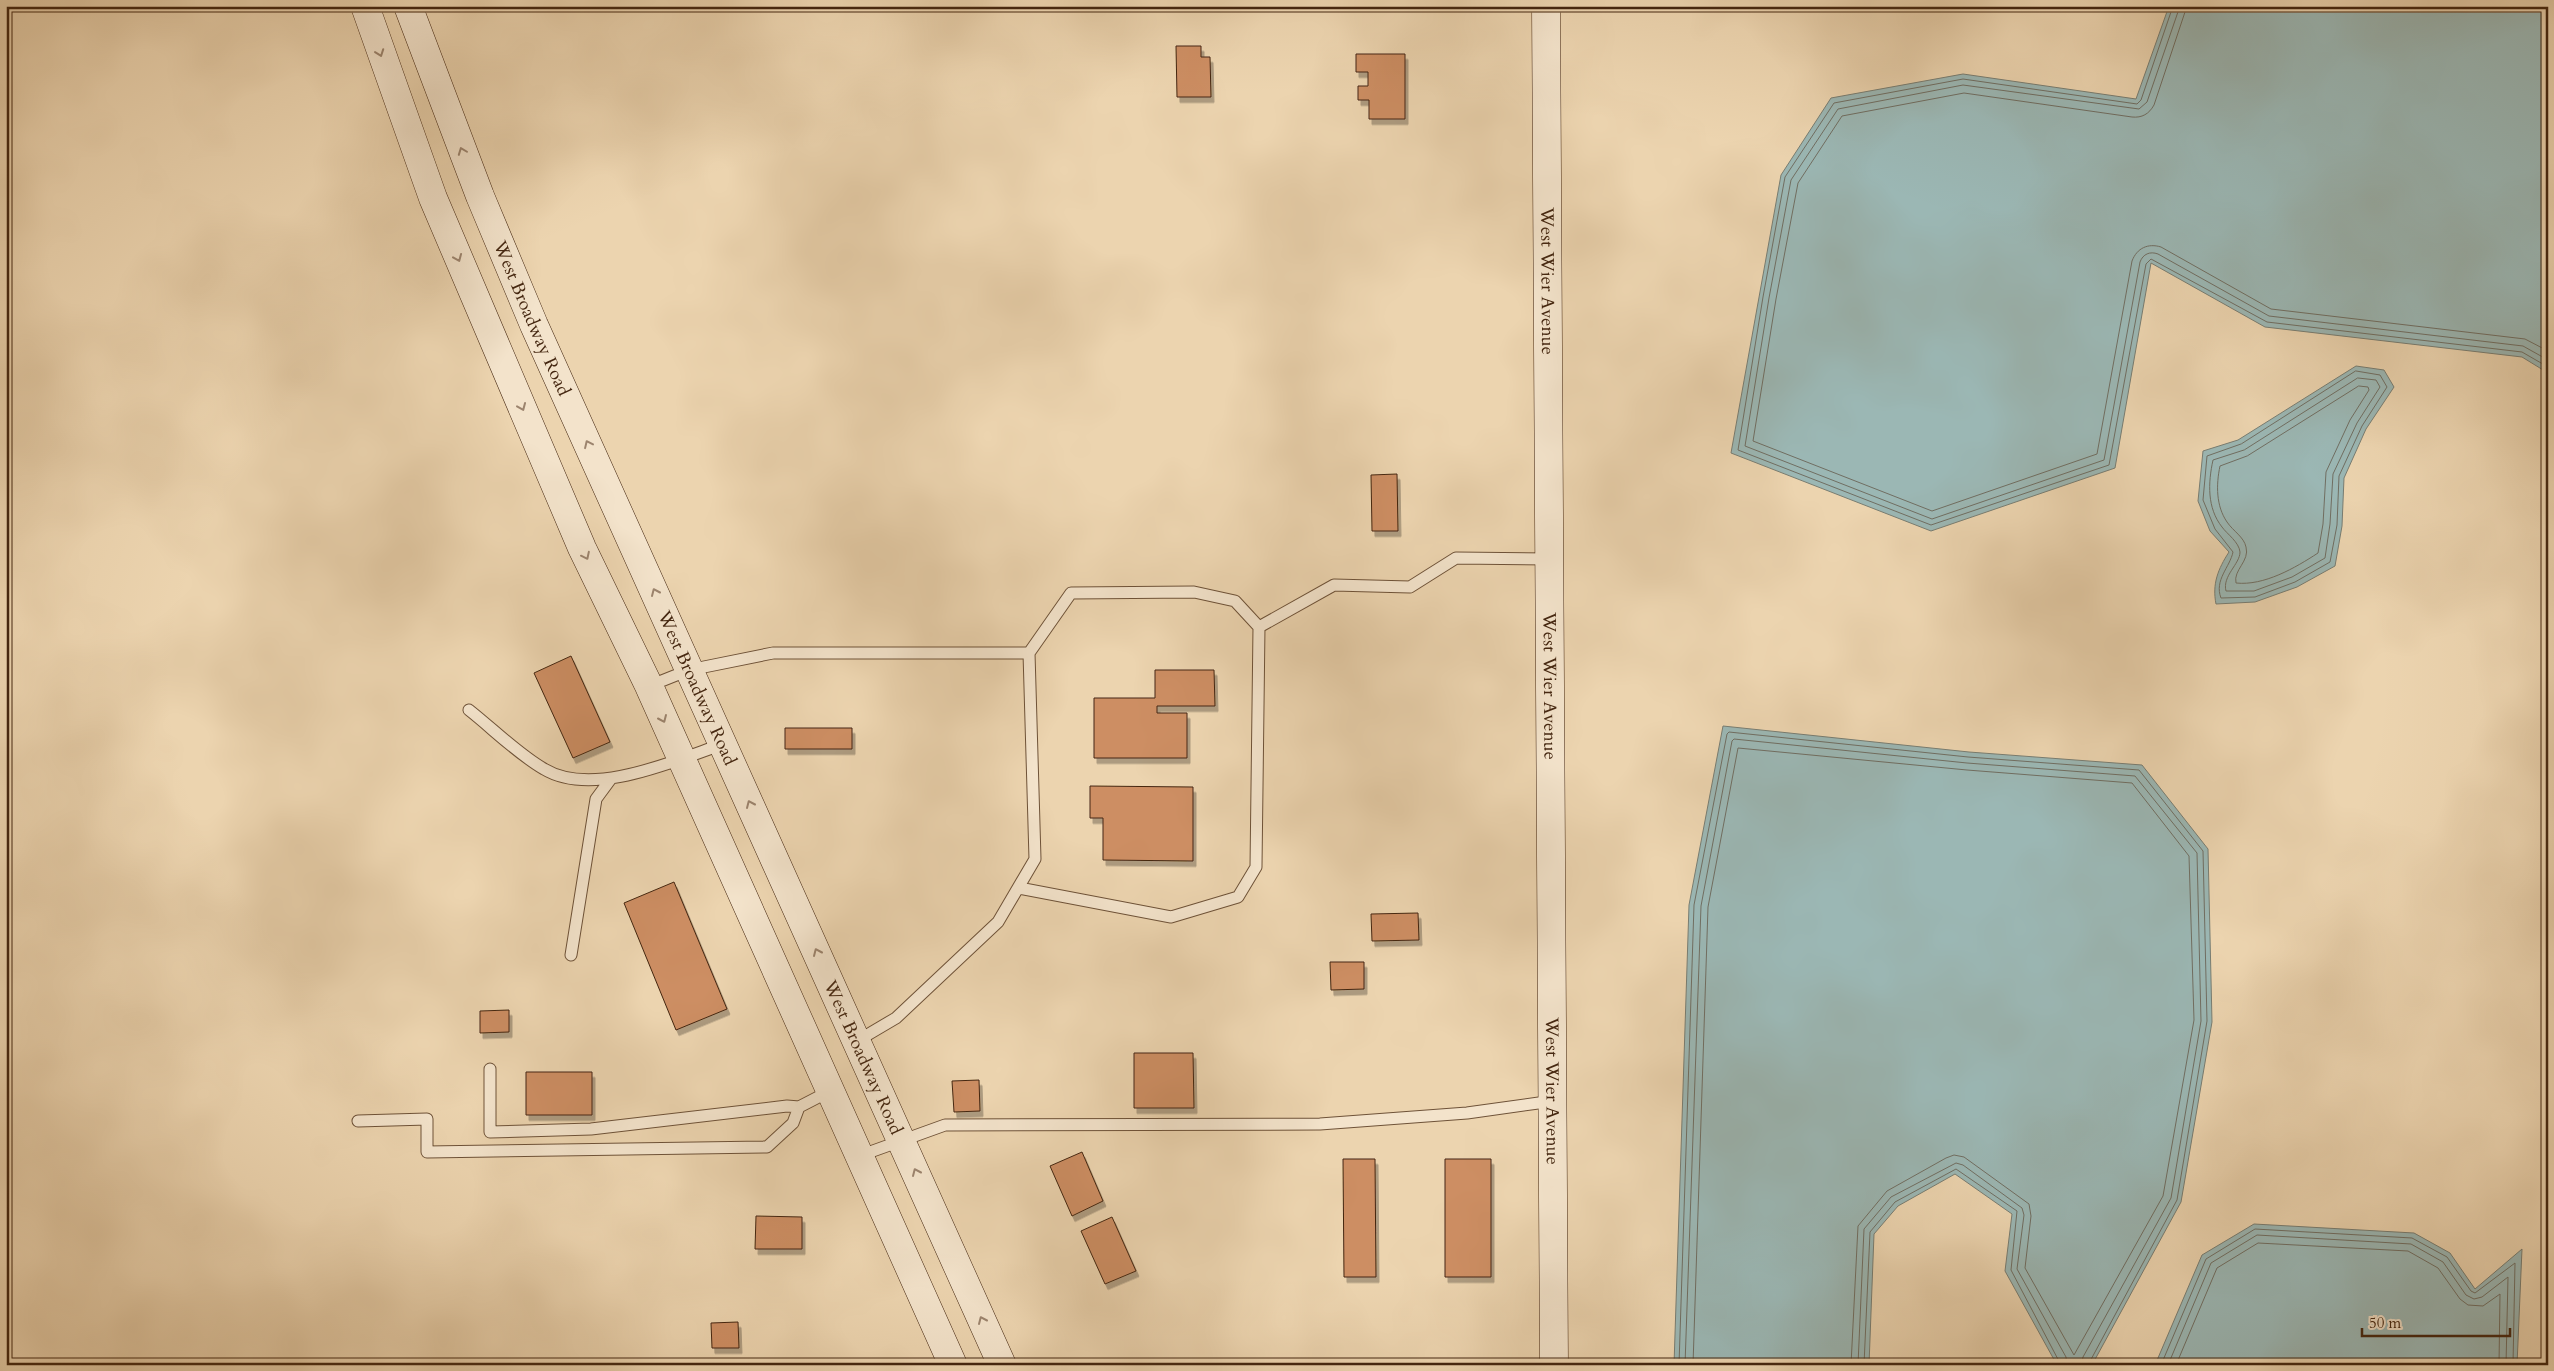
<svg xmlns="http://www.w3.org/2000/svg" width="2554" height="1371" font-family="Cardo,serif">
	<style>
		.water { fill: #9bb7b4; stroke: #787d72 }
		.lines { fill: none; stroke-linecap: round; stroke-linejoin: round }
		.shore { stroke: #706e62; stroke-width: 1 }
		.building { fill: #cd8e64; stroke: #442610; filter: url(#shadow) }
		.lane-casing { stroke: #6e5238; stroke-width: 13 }
		.secondary-casing { stroke: #442610; stroke-width: 29 }
		.lane { stroke: #f3e3cb; stroke-width: 11 }
		.secondary { stroke: #f3e3cb; stroke-width: 28 }
		.oneway { stroke: #9c846e }
		.labels { text-anchor: middle; dominant-baseline: central; stroke-width: 4.5; stroke-linejoin: round; paint-order: stroke }
		.street-label { font-size: 18px; fill: #442610; stroke: #f3e3cb }
	</style>
	<defs>
		<filter id="shadow"><feDropShadow dx="3" dy="5.5" stdDeviation="0" flood-color="#0004"/></filter>
	</defs>
	<rect width="100%" height="100%" fill="#ecd4af"/>
	<filter id="stains"><feTurbulence type="fractalNoise" baseFrequency=".004" numOctaves="4"/><feColorMatrix values="0 0 0 0 .2 0 0 0 0 .09 0 0 0 0 .02 0 0 0 .5 -.17"/></filter>
	<radialGradient id="worn" r=".72"><stop offset=".6" stop-color="#630" stop-opacity="0"/><stop offset="1" stop-color="#630" stop-opacity=".3"/></radialGradient>
	<path class="water" d="M2169 6H2548V373L2522 357 2265 327 2151 263 2115 468 1931 531 1731 453 1781 175 1831 98 1963 74 2136 99Z
		M2356 366 2384 370 2394 387 2366 429 2344 478 2342 526 2335 566 2297 587 2255 602 2216 604C2212 584 2218 569 2229 552L2210 531 2198 501 2203 451 2238 440Z
		M1723 726 1969 752 2142 765 2208 849 2212 1022 2181 1202 2092 1365H2057L2005 1271 2012 1214 1955 1174 1898 1206 1874 1234 1869 1365H1674L1689 905Z
		M2254 1224 2414 1233 2450 1253 2475 1289 2522 1249 2517 1365H2155L2202 1255Z"/>
	<g class="lines">
		<path class="shore" d="M2173 6 2141 100 2137 104 1963 79 1834 103 1785 177 1763 297 1738 450 1931 525 2109 465 2146 264 2151 259 2267 322 2522 352 2548 367
			M2180 6 2147 102 2139 109 1963 85 1838 109 1791 180 1769 298 1745 446 1932 519 2104 460 2140 262C2143 254 2150 251 2158 254L2269 316 2523 346 2548 360
			M2187 6 2154 105C2149 114 2142 118 2132 117L1964 93 1842 116 1798 183 1776 299 1753 441 1932 511 2097 454 2132 261C2137 248 2148 243 2161 247L2271 309 2525 339 2548 351
			M2356 371 2380 375 2387 387 2362 426 2339 476 2337 525 2330 562 2295 582 2255 597 2221 598C2214 580 2230 567 2233 552L2215 529 2203 500 2207 456 2241 444Z
			M2358 378 2376 380 2380 387 2357 423 2333 474 2330 524 2325 558 2292 577 2254 591H2226C2222 576 2240 564 2240 552 2239 542 2227 534 2222 527 2207 508 2208 483 2213 460L2244 450Z
			M2359 386 2368 387 2369 390 2350 420 2326 472 2323 524 2318 553C2295 568 2264 586 2236 583 2233 570 2250 561 2246 547 2244 537 2233 531 2227 522 2216 506 2216 485 2220 466L2247 456Z
			M1679 1365 1694 905 1727 734 1729 732 1968 757 2139 770 2203 851 2207 1021 2177 1200 2088 1365
			M1685 1365 1701 906 1732 741 1734 739 1967 763 2135 776 2197 853 2201 1021 2171 1198 2083 1357 2081 1365
			M1693 1365 1708 907 1738 748 1967 770 2132 783 2189 856 2194 1020 2163 1196 2074 1355 2025 1268 2031 1216 2029 1204 1964 1157 1954 1155 1946 1158 1887 1191 1858 1226 1851 1365
			M1858 1365 1864 1229 1891 1197 1956 1163 1963 1165 2022 1208 2024 1215 2017 1269 2066 1357 2067 1365
			M1864 1365 1870 1232 1895 1202 1956 1169 2017 1211 2011 1270 2061 1365
			M2161 1365 2206 1259 2255 1229 2412 1238 2447 1257 2471 1291 2475 1293 2515 1263 2513 1365
			M2168 1365 2211 1263 2257 1235 2411 1244 2443 1262 2466 1295 2474 1299 2482 1297 2508 1277 2506 1365
			M2176 1365 2217 1268 2258 1243 2408 1251 2438 1268 2460 1299 2468 1305 2483 1306 2500 1294 2499 1365"/>
	</g>
	<path class="building" d="M1176 46H1201V57H1210L1211 97H1177Z
		M1356 54H1405V119H1369V100H1358V86H1368V72H1356Z
		M1397 474 1398 531H1372L1371 475Z
		M571 656 610 742 573 758 534 673Z
		M1155 670H1214L1215 706H1157V713H1187V758H1094V698H1155Z
		M785 728H852V749H785Z
		M1090 786 1193 787V861L1103 860V818H1090Z
		M674 882 727 1009 676 1030 624 903Z
		M1418 913 1419 940 1372 941 1371 914Z
		M1330 962H1364V989L1331 990Z
		M509 1010V1032L480 1033V1011Z
		M1134 1053H1193L1194 1108H1134Z
		M526 1072H592V1115H526Z
		M979 1080 980 1111 954 1112 952 1081Z
		M1082 1152 1103 1201 1072 1216 1050 1166Z
		M1343 1159H1375L1376 1277H1344Z
		M1445 1159H1491V1277H1445Z
		M756 1216 802 1217V1249H755Z
		M1112 1217 1136 1271 1105 1284 1081 1231Z
		M738 1322 739 1348H712L711 1323Z"/>
	<g class="lines">
		<defs>
			<path id="lane" d="M1259 627 1334 585 1410 587 1456 558 1550 559
				M649 686 689 670 773 653H1029
				M469 710C492 728 519 755 544 769 592 798 674 761 723 744
				M571 955 596 799 610 780
				M857 1041 896 1018 998 922 1035 859 1029 653 1071 593 1194 592 1235 601 1259 627 1256 867 1238 897 1171 917 1019 888
				M490 1069V1132L591 1129 787 1106 799 1107
				M358 1121 427 1119V1152L767 1147 793 1123 799 1107 830 1091
				M859 1156 945 1125 1320 1124 1467 1113 1553 1101"/>
			<g id="secondary">
				<path d="M365 6 433 198 582 548 649 686 953 1365"/>
				<path id="s1" d="M408 6 480 196 534 325 1002 1365"/>
				<path id="s2" d="M1546 6 1554 1365"/>
			</g>
		</defs>
		<use href="#lane" class="lane-casing"/>
		<use href="#secondary" class="secondary-casing"/>
		<use href="#lane" class="lane"/>
		<use href="#secondary" class="secondary"/>
	</g>
	<defs><path id="oneway-chevron" d="M-2-3.5L2.5 0L-2 3.5" fill="none" stroke-width="1.6" stroke-linecap="round" stroke-linejoin="round" transform="scale(1.25)"/></defs>
	<g class="oneway">
		<use href="#oneway-chevron" transform="translate(380 53) rotate(70)"/>
		<use href="#oneway-chevron" transform="translate(462 151) rotate(-111)"/>
		<use href="#oneway-chevron" transform="translate(458 258) rotate(67)"/>
		<use href="#oneway-chevron" transform="translate(522 407) rotate(67)"/>
		<use href="#oneway-chevron" transform="translate(588 444) rotate(-115)"/>
		<use href="#oneway-chevron" transform="translate(586 556) rotate(64)"/>
		<use href="#oneway-chevron" transform="translate(655 592) rotate(-114)"/>
		<use href="#oneway-chevron" transform="translate(663 719) rotate(66)"/>
		<use href="#oneway-chevron" transform="translate(750 804) rotate(-114)"/>
		<use href="#oneway-chevron" transform="translate(817 952) rotate(-114)"/>
		<use href="#oneway-chevron" transform="translate(916 1172) rotate(-114)"/>
		<use href="#oneway-chevron" transform="translate(982 1320) rotate(-114)"/>
	</g>
	<g class="labels">
		<g class="street-label">
			<text stroke="none"><textPath href="#s2" startOffset="275">West Wier Avenue</textPath></text>
			<text stroke="none"><textPath href="#s1" startOffset="336">West Broadway Road</textPath></text>
			<text stroke="none"><textPath href="#s2" startOffset="680">West Wier Avenue</textPath></text>
			<text stroke="none"><textPath href="#s1" startOffset="741">West Broadway Road</textPath></text>
			<text stroke="none"><textPath href="#s1" startOffset="1146">West Broadway Road</textPath></text>
			<text stroke="none"><textPath href="#s2" startOffset="1085">West Wier Avenue</textPath></text>
		</g>
	</g>
	<rect width="2554" height="1371" fill="none" stroke="#ecd4af" stroke-width="25"/>
	<rect x="8" y="8" width="2539" height="1356" fill="none" stroke="#442610" stroke-width="2.5"/>
	<rect x="12" y="12" width="2529" height="1346" fill="none" stroke="#442610"/>
	<path d="M2362 1328v8h148v-8" fill="none" stroke="#442610" stroke-width="2.5"/>
	<text x="2369" y="1328" font-size="15" fill="#442610" stroke="#f3e3cb" stroke-width="4" paint-order="stroke">50 m</text>
	<rect width="100%" height="100%" filter="url(#stains)"/>
	<rect width="100%" height="100%" fill="url(#worn)"/>
</svg>
